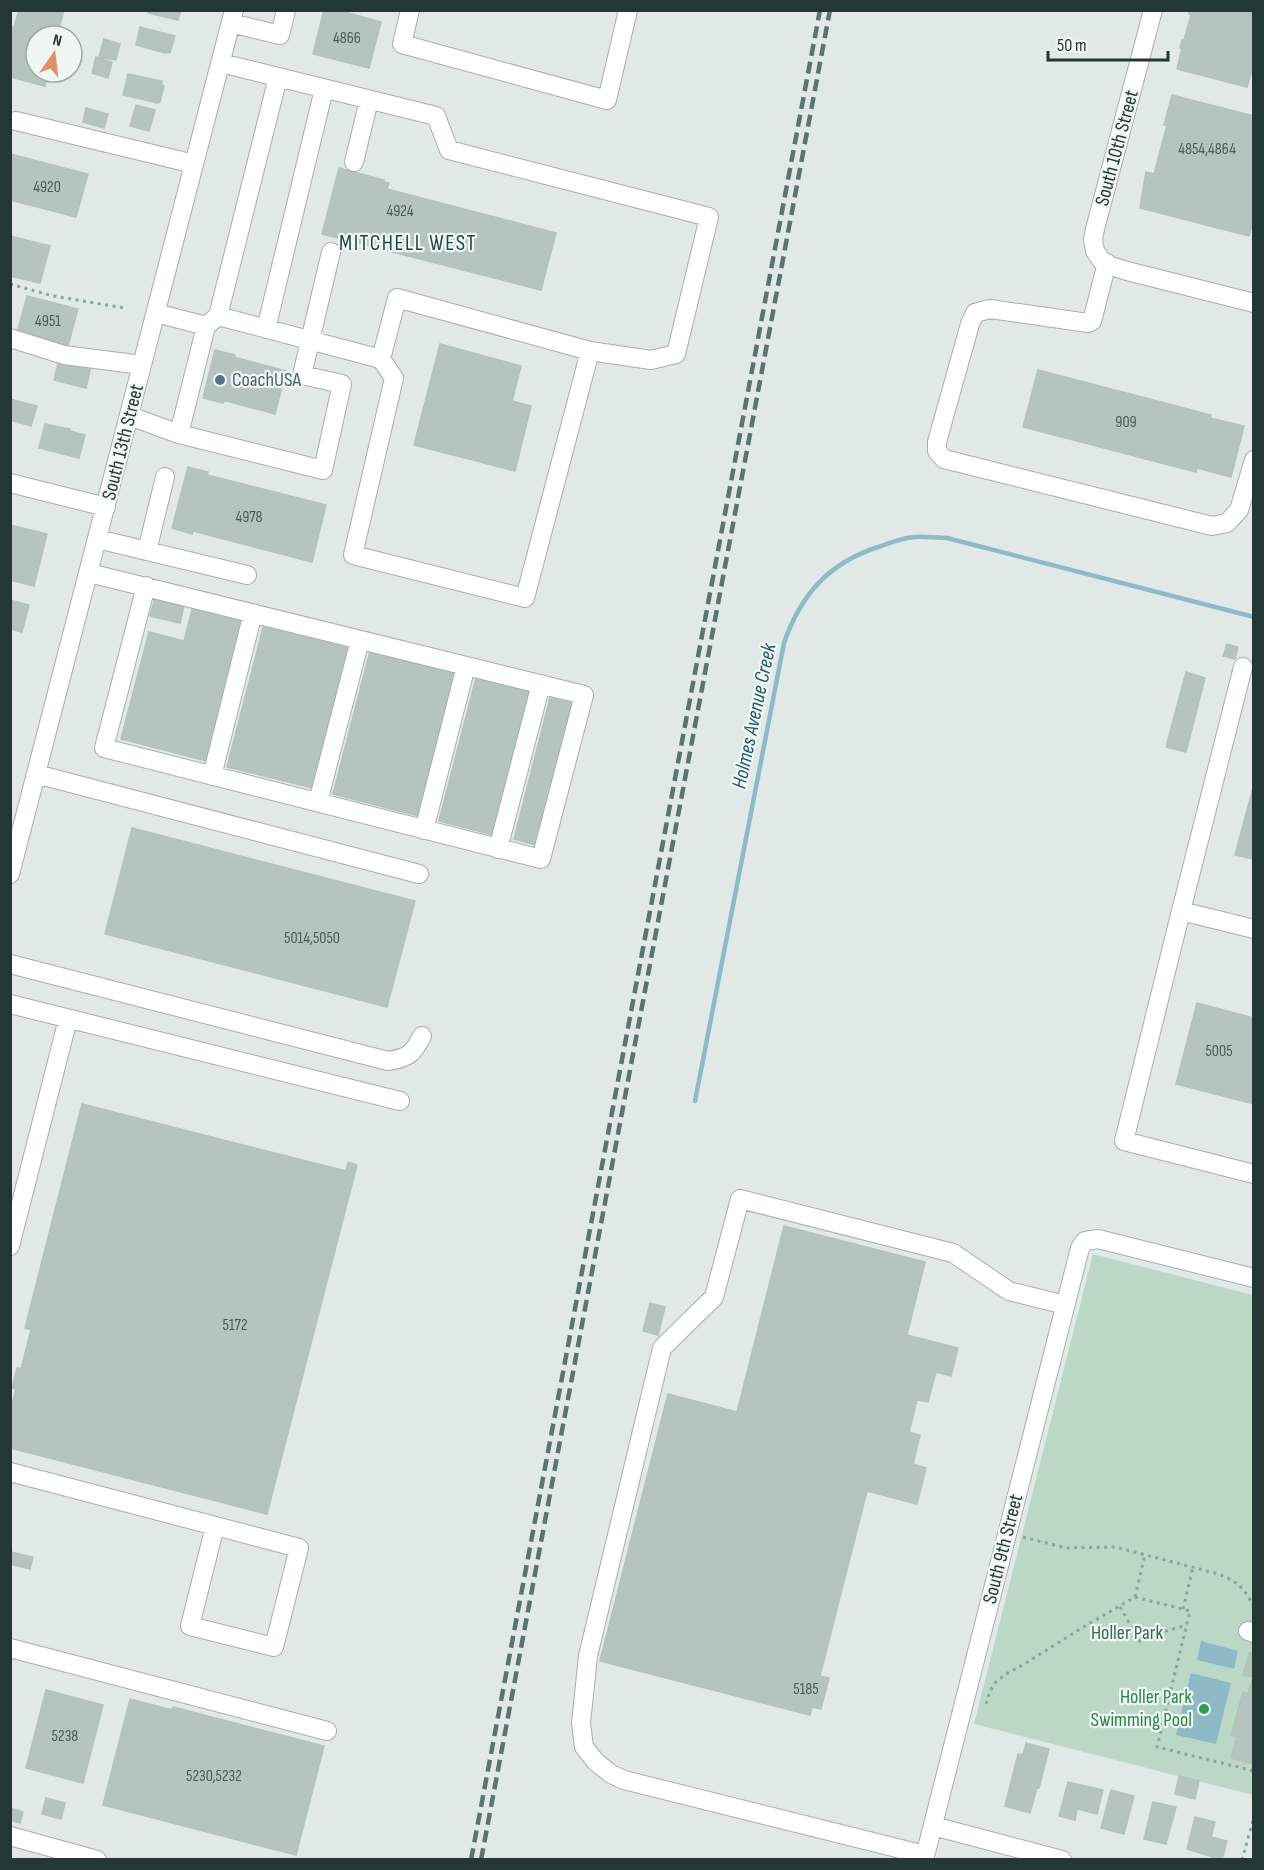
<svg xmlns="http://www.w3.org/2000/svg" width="1264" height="1870" font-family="'Sofia Sans Condensed',sans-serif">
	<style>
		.green { fill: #bbd8c6 }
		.water { fill: #8ebac8 }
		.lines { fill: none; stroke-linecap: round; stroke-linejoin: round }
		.stream { stroke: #8ebac8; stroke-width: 4.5 }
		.building { fill: #b6c4bf; stroke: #b4c2bd; stroke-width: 1.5 }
		.minor-casing { stroke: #a4b0ad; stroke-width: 20 }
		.path { stroke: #84a9a1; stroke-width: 3; stroke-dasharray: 3 4.5; stroke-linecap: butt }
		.minor { stroke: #fff; stroke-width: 18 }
		.rail { stroke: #5d7370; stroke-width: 4.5; stroke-dasharray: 12 6; stroke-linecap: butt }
		.service-dot { fill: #5c6f8a; stroke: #f0f6f4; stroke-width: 2 }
		.leisure-dot { fill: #2e9e5b; stroke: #f0f6f4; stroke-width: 2 }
		.labels { text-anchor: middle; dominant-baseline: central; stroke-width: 4.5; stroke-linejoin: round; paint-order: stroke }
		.number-label { font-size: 16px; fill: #485b57 }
		.street-label { font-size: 20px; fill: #233834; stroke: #f0f6f4 }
		.service-label { font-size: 20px; fill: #4e5e75; stroke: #f0f6f4; text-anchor: start }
		.park-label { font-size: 20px; fill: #326a4d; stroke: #f0f6f4 }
		.leisure-label { font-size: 20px; fill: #27864d; stroke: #f0f6f4; text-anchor: end }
		.water-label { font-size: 21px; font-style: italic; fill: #24596c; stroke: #f0f6f4 }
		.quarter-label { font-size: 22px; letter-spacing: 1.5px; fill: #214742; stroke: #f0f6f4 }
	</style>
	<rect width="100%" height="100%" fill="#e0e9e6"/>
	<path class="green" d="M1093 1254 1253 1295V1795L974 1724Z"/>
	<path class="water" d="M1201 1641 1238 1651 1234 1669 1197 1660Z
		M1191 1673 1231 1683 1216 1744 1176 1735Z"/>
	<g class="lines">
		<path class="stream" d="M695 1101 784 643C801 594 829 563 878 547 890 543 902 538 914 537 925 536 936 538 947 538L1254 617"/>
	</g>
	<path class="building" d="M19 10H64L57 36H36V72H48L45 86 10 77V28L11 27H14Z
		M149 10H181L178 20 148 13Z
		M324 10H338L381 22 369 68 313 54Z
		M1190 10H1254V63L1247 87 1177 69 1182 48H1180L1182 40H1184L1191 15 1189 14Z
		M140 27 175 36 170 53 165 52V53L136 45Z
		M104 39 120 44 116 60 99 57Z
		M96 57 112 62 108 78 92 73Z
		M128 74 162 81V85L164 86 160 102 157 103 123 95Z
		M1172 95 1254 116V218L1249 236 1140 208 1146 172 1154 174 1167 125H1164Z
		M136 105 155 110 149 131 130 126Z
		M86 108 108 114 104 128 83 122Z
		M10 154 88 174 76 217 10 200Z
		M339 168 384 180V182L389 183 387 189 556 233 541 290 322 234Z
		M10 236 50 246 40 283 10 276Z
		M27 296 78 309 68 346 17 333Z
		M440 344 521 366 512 401 531 406 515 471 414 445Z
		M215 350 235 355 234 357 286 371 275 414 223 400V403L203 398Z
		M59 360 91 367 86 388 54 380Z
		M1038 370 1211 415 1210 418 1244 426 1231 477 1197 468 1196 472 1023 427Z
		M10 399 37 406 31 426 10 420Z
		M45 424 70 429V431L85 435 79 458 39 448Z
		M188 467 208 472 207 475 326 505 312 562 193 531 192 534 172 528Z
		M10 525 47 534 34 586 10 580Z
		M156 594 185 601 180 623 150 616Z
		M10 600 29 605 22 632 10 629Z
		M193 606 243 619 207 761 121 739 149 632 184 641Z
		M264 624 350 645 313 788 227 767Z
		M1227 644 1238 647 1235 659 1223 656Z
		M370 651 456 673 419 816 333 794Z
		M1186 672 1205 678 1186 752 1166 747Z
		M476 678 530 692 494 835 439 821Z
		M550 698 572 703 536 845 514 839Z
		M1254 784V859L1235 855Z
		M132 828 415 901 387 1007 105 934Z
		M1197 1003 1254 1018V1104L1176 1084Z
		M82 1104 346 1171 348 1162 357 1165 267 1514 10 1448V1411L16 1389 12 1388 17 1368 21 1369 31 1330 25 1328Z
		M784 1226 925 1262 907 1335 958 1348 951 1376 936 1372 928 1402 917 1400 909 1432 920 1435 913 1464 926 1468 917 1504 867 1491 820 1676 829 1678 821 1709 812 1707 810 1715 600 1661 668 1394 737 1412Z
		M650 1303 665 1307 658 1335 643 1331Z
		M11 1552 33 1557 30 1569 10 1564Z
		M1249 1653 1254 1654V1764L1231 1758 1237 1737 1231 1735 1243 1692 1248 1694 1253 1677 1243 1675Z
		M46 1690 103 1705 83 1783 26 1768Z
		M130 1699 172 1710 173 1707 324 1746 296 1855 103 1805Z
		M1026 1743 1049 1749 1039 1788H1037L1030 1813 1005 1806 1018 1754 1023 1755Z
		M1179 1776 1199 1781 1195 1799 1175 1794Z
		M1068 1782 1103 1790 1097 1814 1077 1809 1075 1820 1059 1816Z
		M1111 1790 1134 1796 1124 1834 1101 1828Z
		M46 1798 65 1803 61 1819 42 1814Z
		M1153 1802 1176 1807 1166 1844 1144 1839Z
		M10 1808 23 1812 20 1823 10 1820Z
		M1195 1817 1215 1822 1211 1837 1227 1841 1222 1860 1187 1849Z"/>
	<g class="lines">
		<defs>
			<path id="minor" d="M410 10 402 44 607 100 628 10
				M1153 10 1095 229 1093 239 1095 251 1102 261 1111 266 1127 271 1254 303
				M231 23 280 35 286 10
				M221 63 436 116 449 150 709 217 676 354 651 360 590 351 397 298 381 359
				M16 121 194 164
				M354 162 369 100
				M1107 263 1092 321 1088 323 990 309 975 313 970 324 937 442V451L944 459 1212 526 1227 523 1239 510 1254 460
				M156 313 206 326
				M218 316 381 359 394 378 353 555 525 598 590 351
				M266 329 324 89
				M10 338 64 355 142 365
				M130 416 179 434 206 326 218 316 278 77
				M179 434 323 470 342 384 302 375 331 252
				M10 483 106 507
				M98 539 147 551 165 477
				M147 551 247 575
				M89 573C254 613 419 654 584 695L541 859 104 748 146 586
				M36 774 419 874
				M212 776 253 613
				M318 802 360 640
				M424 830 466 666
				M498 849 541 684
				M10 874 234 10
				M1181 911 1243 667
				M1254 929 1181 911 1124 1141 1254 1174
				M10 964 388 1061C408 1058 413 1054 422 1036
				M10 1004 400 1101
				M10 1246 68 1019
				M10 1472 299 1548 274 1647 190 1626 215 1526
				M1248 1631 1254 1633
				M10 1648 327 1731
				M933 1826 1062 1860
				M10 1836 97 1860
				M925 1855 624 1780 611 1774 596 1762 584 1747 581 1723 588 1656 662 1348 714 1297 740 1199 953 1253 1009 1291 1065 1305
				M924 1860 1080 1248 1085 1241 1098 1239 1254 1278"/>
		</defs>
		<use href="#minor" class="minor-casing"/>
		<path class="path" d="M10 284 53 296 125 308
			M1023 1537 1066 1548 1115 1547 1215 1573C1236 1580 1244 1587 1254 1607
			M1135 1597 1190 1611 1157 1747 1254 1771
			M1120 1607 1140 1642 1166 1631 1187 1625
			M1183 1609 1193 1567
			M986 1704 990 1691 996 1682 1006 1674 1026 1663 1080 1629 1135 1597 1145 1554
			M1242 1860 1254 1817"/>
		<use href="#minor" class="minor"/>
		<path class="rail" d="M471 1860 820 10
			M481 1860 830 10"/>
	</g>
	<circle class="service-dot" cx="220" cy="380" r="6"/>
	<circle class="leisure-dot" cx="1204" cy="1709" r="6"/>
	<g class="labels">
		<g class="number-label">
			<text x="347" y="38">4866</text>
			<text x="1207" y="149">4854,4864</text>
			<text x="47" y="187">4920</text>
			<text x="400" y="211">4924</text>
			<text x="48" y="321">4951</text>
			<text x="1126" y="422">909</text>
			<text x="249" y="517">4978</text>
			<text x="312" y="938">5014,5050</text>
			<text x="1219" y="1051">5005</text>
			<text x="235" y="1325">5172</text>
			<text x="806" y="1689">5185</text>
			<text x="65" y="1736">5238</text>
			<text x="214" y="1776">5230,5232</text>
		</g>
		<g class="street-label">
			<text transform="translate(1117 148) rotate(-75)">South 10th Street</text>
			<text transform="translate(123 442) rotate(-76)">South 13th Street</text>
			<text transform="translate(1003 1549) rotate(-76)">South 9th Street</text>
		</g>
		<g class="service-label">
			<text x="232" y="380">CoachUSA</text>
		</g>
		<g class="park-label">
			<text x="1127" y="1633">Holler Park</text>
		</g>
		<g class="leisure-label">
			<text x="1192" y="1697">Holler Park<tspan x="1192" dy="23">Swimming Pool</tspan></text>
		</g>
		<g class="water-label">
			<text transform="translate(754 716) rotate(-78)">Holmes Avenue Creek</text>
		</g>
		<g class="quarter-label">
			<text x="408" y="243">MITCHELL WEST</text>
		</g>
	</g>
	<rect width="1264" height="1870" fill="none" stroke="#233834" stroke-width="24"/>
	<g transform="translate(54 54) rotate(14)"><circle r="28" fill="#f0f6f4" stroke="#9eaaa7" stroke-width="1.5"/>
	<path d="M0-4.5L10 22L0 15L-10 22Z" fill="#e19166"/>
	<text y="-9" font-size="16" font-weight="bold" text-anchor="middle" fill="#233834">N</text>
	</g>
	<path d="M1048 51v9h120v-9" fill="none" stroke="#233834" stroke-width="3"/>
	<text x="1057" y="51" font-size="18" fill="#233834" stroke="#f0f6f4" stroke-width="4.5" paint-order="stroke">50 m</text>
</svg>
